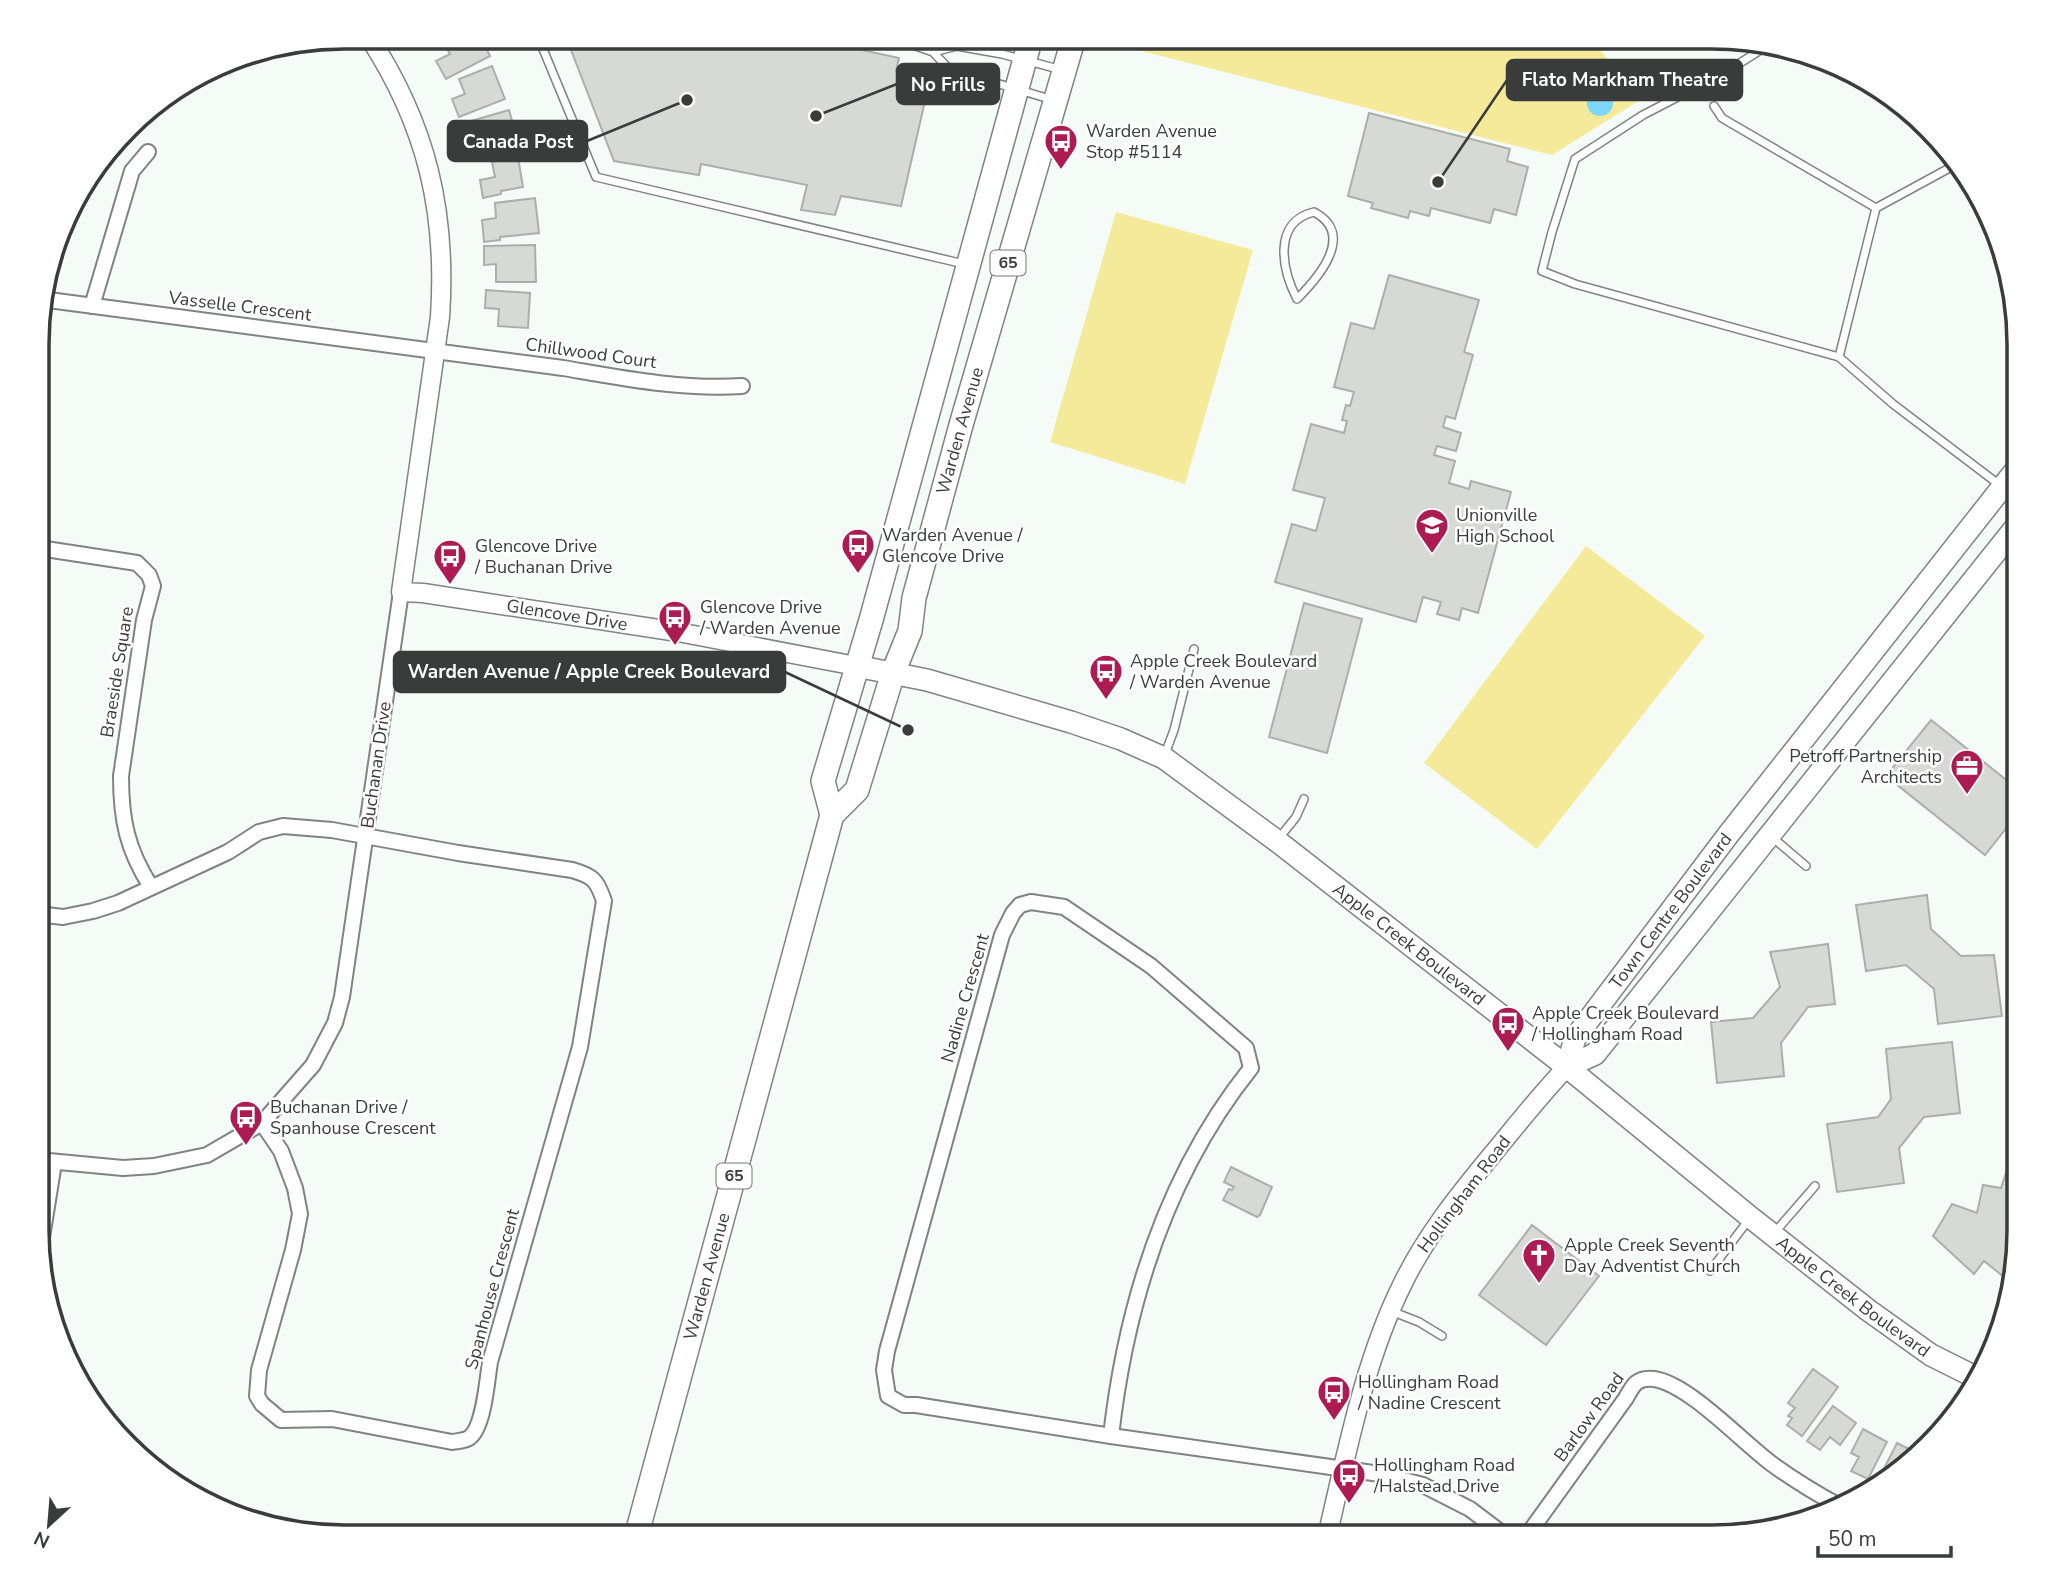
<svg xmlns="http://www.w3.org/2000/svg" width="2056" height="1574" font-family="'Nunito Sans',sans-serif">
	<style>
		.green { fill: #f5e99a }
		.water { fill: #7dd6fc }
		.building { fill: #d7dad4; stroke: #acafa9; stroke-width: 2 }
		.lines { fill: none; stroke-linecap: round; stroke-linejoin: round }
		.service-casing { stroke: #7e8481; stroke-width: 10 }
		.minor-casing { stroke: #7e8481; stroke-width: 18 }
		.tertiary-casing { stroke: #7e8481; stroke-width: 21 }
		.secondary-casing { stroke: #7e8481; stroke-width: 24 }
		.primary-casing { stroke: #7e8481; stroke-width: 26 }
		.service { stroke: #fff; stroke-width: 7 }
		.minor { stroke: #fff; stroke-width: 14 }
		.tertiary { stroke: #fff; stroke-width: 18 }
		.secondary { stroke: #fff; stroke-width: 21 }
		.primary { stroke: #fff; stroke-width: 23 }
		.labels { text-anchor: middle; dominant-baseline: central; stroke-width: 5; stroke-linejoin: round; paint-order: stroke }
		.shield { fill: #fff; stroke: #757676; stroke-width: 2 }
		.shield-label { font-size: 16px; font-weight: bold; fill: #3a3c3b }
		.poi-label { font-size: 18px; fill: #3a3c3b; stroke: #fff; text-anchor: start }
		.street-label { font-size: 18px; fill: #3a3c3b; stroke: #fff }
		.rim { fill: none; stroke: #3a3c3b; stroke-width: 3.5 }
		.leader { fill: none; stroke: #3a3c3b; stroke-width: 2.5 }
		.callout-dot { fill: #3a3c3b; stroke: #fff; stroke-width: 2.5 }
		.callout { fill: #3a3c3b; stroke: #3a3c3b; stroke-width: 2.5 }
		.callout-label { font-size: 19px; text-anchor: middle; font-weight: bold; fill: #fff }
	</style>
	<rect width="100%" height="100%" fill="#f5fcf8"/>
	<path class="green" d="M1107 37H1590L1640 100 1552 155 1106 42Z
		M1116 212 1253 250 1185 484 1050 442Z
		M1586 546 1705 636 1537 849 1424 763Z"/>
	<path class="water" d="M1587 103a13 13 0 1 1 26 0a13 13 0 1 1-26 0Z"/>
	<path class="building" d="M450 37H481L490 56 446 79 436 61 450 54 443 41Z
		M566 37H643L691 48 698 43 725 49 742 37H802L899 58 896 71 930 79 901 206 841 196 835 215 801 210 807 185 701 164 699 175 614 161Z
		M492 66 505 99 459 117 452 99 465 94 459 79Z
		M509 110 519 145 485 154 481 139 470 142 464 123Z
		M1369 113 1510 149 1507 161 1528 167 1516 215 1494 209 1490 223 1431 208 1429 216 1410 211 1408 218 1371 208 1373 203 1348 196Z
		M518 157 523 187 501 191V194L483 198 480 180 495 177 492 162Z
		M535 198 539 233 500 237V240L484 242 482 220 496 218 495 203Z
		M535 245 536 282H496V264L484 265V246Z
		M1389 275 1479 300 1464 352 1473 355 1455 419 1446 416 1443 427 1461 433 1456 451 1437 446 1434 455 1455 461 1449 483 1469 489 1471 481 1511 492 1478 613 1462 608 1459 620 1437 614 1441 602 1423 597 1416 622 1275 582 1292 524 1316 531 1325 498 1293 490 1311 424 1344 433 1347 421 1342 420 1346 405 1350 406 1354 392 1334 387 1351 323 1374 329Z
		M486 290 530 293 528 328 498 326 499 309 485 308Z
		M1304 603 1362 619 1327 753 1269 737Z
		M1931 720 2019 790V812L1985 855 1886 776Z
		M1927 895 1931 929 1961 956 1994 955 2002 1016 1938 1024 1934 989 1906 965 1866 971 1856 905Z
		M1828 944 1835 1004 1808 1007 1781 1043 1784 1076 1717 1083 1711 1022 1753 1018 1780 987 1770 952Z
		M1952 1042 1960 1113 1924 1117 1899 1148 1904 1183 1837 1192 1827 1124 1878 1117 1891 1099 1886 1049Z
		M2019 1133V1250L2010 1282 1984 1261 1974 1274 1933 1236 1952 1204 1977 1213 1983 1185 2001 1188Z
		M1231 1167 1272 1187 1260 1215 1257 1217 1223 1200 1229 1189 1232 1190 1234 1187 1224 1182Z
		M1532 1225 1599 1276 1546 1345 1479 1295Z
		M1813 1369 1838 1387 1802 1436 1787 1425 1792 1418 1788 1416 1795 1408 1788 1403Z
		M1833 1406 1856 1423 1840 1445 1830 1437 1820 1450 1807 1441Z
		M1863 1429 1887 1442 1868 1479 1851 1471 1859 1457 1851 1453Z
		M1897 1443 1917 1453 1876 1484Z"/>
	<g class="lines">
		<defs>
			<path id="service" d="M538 37 596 177 964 264
				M890 37 933 52 949 69 1053 100
				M1767 46 1724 73 1643 115 1575 159 1552 232 1542 271 1575 284 1839 357 1893 404 2001 486
				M933 52 957 46 1002 54 1062 70
				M1714 106 1722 118 1876 208
				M1314 212C1356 234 1319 277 1297 299 1282 270 1272 222 1314 212Z
				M1839 357 1876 208 1955 165
				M1165 754 1174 730 1194 649
				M1772 837 1806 866
				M1279 838 1296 817 1304 799
				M1775 1232 1815 1186
				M1710 1271 1750 1218
				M1391 1311 1419 1322 1442 1336"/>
			<path id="minor" d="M41 299 563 368C622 378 682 390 742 386
				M92 306 132 171 148 152
				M2002 487 2019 501
				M39 548 137 563 149 575 153 586 144 620 121 776C121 820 127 849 151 887
				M38 914 63 917 93 911 118 903 228 852 259 832 283 826 332 830 458 853 572 870C593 876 597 880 604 901L580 1047 490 1362C487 1380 484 1428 469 1438 464 1441 457 1441 452 1442L332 1419 281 1420 262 1404 257 1396 259 1370 293 1250 300 1214 295 1188 281 1151 262 1123
				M38 1160 123 1168 154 1166 207 1155 262 1123 313 1065 335 1023 342 997 401 592
				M39 1256 54 1163
				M1111 1436C1126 1304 1167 1173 1251 1068L1246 1048 1151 966 1064 907 1031 902 1020 905 1013 913 1002 935 887 1351 884 1370 888 1396 904 1405H916L1111 1436 1380 1474 1423 1485 1470 1509 1507 1537
				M1526 1537 1626 1398C1633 1385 1637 1377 1654 1379 1689 1384 1742 1442 1772 1464 1794 1480 1817 1494 1841 1507"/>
			<path id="tertiary" d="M369 37C427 126 447 212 440 317L401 592 423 593 678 632 856 666
				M1327 1537C1347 1452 1364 1361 1403 1283 1426 1236 1458 1196 1491 1156 1516 1126 1540 1095 1567 1067"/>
			<g id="secondary">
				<path id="s1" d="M856 666 927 680 1071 722 1121 739 1164 758 1277 841 1567 1067 1750 1217 1868 1310 1931 1355 1977 1378"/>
				<path id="s2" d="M1567 1067 1575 1038 1728 835 2019 466"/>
				<path d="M1567 1067 1595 1054 2019 523"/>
			</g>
			<g id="primary">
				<path d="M832 815 823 781 871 620 1031 37"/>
				<path id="s3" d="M636 1537 832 815 857 790 893 673 910 631 914 598 961 425 1074 37"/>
			</g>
		</defs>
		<use href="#service" class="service-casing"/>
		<use href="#minor" class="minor-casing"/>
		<use href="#tertiary" class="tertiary-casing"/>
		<use href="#secondary" class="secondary-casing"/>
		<use href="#primary" class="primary-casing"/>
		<use href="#service" class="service"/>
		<use href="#minor" class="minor"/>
		<use href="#tertiary" class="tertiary"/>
		<use href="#secondary" class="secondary"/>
		<use href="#primary" class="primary"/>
	</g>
	<defs>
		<symbol id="bus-pin" viewBox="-11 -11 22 30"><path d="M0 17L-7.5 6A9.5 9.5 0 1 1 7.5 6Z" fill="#ac1c52" stroke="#fff"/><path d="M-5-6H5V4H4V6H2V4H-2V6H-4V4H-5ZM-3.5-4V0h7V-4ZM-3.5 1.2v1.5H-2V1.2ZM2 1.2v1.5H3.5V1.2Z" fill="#fff"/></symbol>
		<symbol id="school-pin" viewBox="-11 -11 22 30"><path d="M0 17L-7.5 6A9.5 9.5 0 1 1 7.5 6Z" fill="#ac1c52" stroke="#fff"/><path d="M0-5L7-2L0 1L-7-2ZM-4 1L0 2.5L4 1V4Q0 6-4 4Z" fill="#fff"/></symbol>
		<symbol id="office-pin" viewBox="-11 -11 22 30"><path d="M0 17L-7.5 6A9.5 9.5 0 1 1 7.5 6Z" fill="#ac1c52" stroke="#fff"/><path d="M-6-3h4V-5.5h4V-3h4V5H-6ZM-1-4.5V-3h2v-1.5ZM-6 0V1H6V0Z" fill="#fff"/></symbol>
		<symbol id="church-pin" viewBox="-11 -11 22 30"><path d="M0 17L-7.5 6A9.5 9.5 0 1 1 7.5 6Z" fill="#ac1c52" stroke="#fff"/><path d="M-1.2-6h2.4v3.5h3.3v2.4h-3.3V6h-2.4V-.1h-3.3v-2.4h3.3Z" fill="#fff"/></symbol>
	</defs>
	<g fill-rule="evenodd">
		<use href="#bus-pin" x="1042" y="122" width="38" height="52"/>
		<use href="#school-pin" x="1413" y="506" width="38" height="52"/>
		<use href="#bus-pin" x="839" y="526" width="38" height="52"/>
		<use href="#bus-pin" x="431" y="537" width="38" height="52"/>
		<use href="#bus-pin" x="656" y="598" width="38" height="52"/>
		<use href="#bus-pin" x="1087" y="652" width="38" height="52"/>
		<use href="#office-pin" x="1948" y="747" width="38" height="52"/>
		<use href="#bus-pin" x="1489" y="1004" width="38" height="52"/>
		<use href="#bus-pin" x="227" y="1098" width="38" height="52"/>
		<use href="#church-pin" x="1520" y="1236" width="38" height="52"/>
		<use href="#bus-pin" x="1315" y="1373" width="38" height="52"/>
		<use href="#bus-pin" x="1330" y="1456" width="38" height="52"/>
	</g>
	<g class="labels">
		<g class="shield">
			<rect x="990.5" y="250.5" width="35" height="25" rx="5"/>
			<rect x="716.5" y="1163.5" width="35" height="25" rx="5"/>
		</g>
		<g class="shield-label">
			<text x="1008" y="263">65</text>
			<text x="734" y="1176">65</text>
		</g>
		<g class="poi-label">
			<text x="1086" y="131">Warden Avenue<tspan x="1086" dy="21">Stop #5114</tspan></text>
			<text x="1456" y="515">Unionville<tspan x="1456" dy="21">High School</tspan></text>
			<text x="882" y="535">Warden Avenue /<tspan x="882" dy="21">Glencove Drive</tspan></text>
			<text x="475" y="546">Glencove Drive<tspan x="475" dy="21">/ Buchanan Drive</tspan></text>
			<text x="700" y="607">Glencove Drive<tspan x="700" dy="21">/ Warden Avenue</tspan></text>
			<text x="1130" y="661">Apple Creek Boulevard<tspan x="1130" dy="21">/ Warden Avenue</tspan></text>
			<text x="1942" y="756" text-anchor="end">Petroff Partnership<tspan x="1942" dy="21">Architects</tspan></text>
			<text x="1532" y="1013">Apple Creek Boulevard<tspan x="1532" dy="21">/ Hollingham Road</tspan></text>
			<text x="270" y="1107">Buchanan Drive /<tspan x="270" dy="21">Spanhouse Crescent</tspan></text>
			<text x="1564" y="1245">Apple Creek Seventh<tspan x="1564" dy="21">Day Adventist Church</tspan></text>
			<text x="1358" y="1382">Hollingham Road<tspan x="1358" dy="21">/ Nadine Crescent</tspan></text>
			<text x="1374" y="1465">Hollingham Road<tspan x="1374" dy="21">/Halstead Drive</tspan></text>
		</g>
		<g class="street-label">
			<text transform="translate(240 306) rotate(7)">Vasselle Crescent</text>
			<text transform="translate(591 353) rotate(8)">Chillwood Court</text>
			<text stroke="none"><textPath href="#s3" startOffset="1158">Warden Avenue</textPath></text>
			<text transform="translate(567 615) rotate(9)">Glencove Drive</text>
			<text transform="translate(117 672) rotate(-81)">Braeside Square</text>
			<text transform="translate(376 765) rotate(-82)">Buchanan Drive</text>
			<text stroke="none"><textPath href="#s2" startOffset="189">Town Centre Boulevard</textPath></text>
			<text stroke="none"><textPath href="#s1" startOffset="630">Apple Creek Boulevard</textPath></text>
			<text transform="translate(965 998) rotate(-74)">Nadine Crescent</text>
			<text transform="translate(1464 1194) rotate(-53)">Hollingham Road</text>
			<text stroke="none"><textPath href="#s3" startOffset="270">Warden Avenue</textPath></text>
			<text transform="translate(492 1289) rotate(-75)">Spanhouse Crescent</text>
			<text stroke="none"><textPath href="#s1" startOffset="1197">Apple Creek Boulevard</textPath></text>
			<text transform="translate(1589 1417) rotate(-54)">Barlow Road</text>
		</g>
	</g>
	<path d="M0 0H2056V1574H0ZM344 49H1712A295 295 0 0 1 2007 344V1230A295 295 0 0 1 1712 1525H344A295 295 0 0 1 49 1230V344A295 295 0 0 1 344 49Z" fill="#fff" fill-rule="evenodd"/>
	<path class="rim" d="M344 49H1712A295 295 0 0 1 2007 344V1230A295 295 0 0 1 1712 1525H344A295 295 0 0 1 49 1230V344A295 295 0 0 1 344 49Z"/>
	<path class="leader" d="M1438 182L1507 80M816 116L897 84M687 100L587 141M908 730L785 672"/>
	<g class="callout-dot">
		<circle cx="1438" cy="182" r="7"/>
		<circle cx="816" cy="116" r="7"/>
		<circle cx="687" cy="100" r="7"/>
		<circle cx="908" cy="730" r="7"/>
	</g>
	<g class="callout">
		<rect x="1507" y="60" width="235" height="40" rx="7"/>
		<rect x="897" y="64" width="102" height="40" rx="7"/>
		<rect x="448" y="121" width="139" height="40" rx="7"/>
		<rect x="394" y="652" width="391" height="40" rx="7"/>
	</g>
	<g class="callout-label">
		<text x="1625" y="86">Flato Markham Theatre</text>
		<text x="948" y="91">No Frills</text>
		<text x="518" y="148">Canada Post</text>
		<text x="589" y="678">Warden Avenue / Apple Creek Boulevard</text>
	</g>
	<g transform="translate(49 1525) rotate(206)" stroke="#ffffff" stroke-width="5" paint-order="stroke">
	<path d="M0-5L12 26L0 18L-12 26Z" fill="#3a3c3b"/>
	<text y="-10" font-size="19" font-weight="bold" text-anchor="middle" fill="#3a3c3b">N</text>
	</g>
	<path d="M1818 1546v10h133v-10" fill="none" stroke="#3a3c3b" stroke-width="3.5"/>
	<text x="1828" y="1546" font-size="21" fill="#3a3c3b" stroke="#ffffff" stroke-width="5" paint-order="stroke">50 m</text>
</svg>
